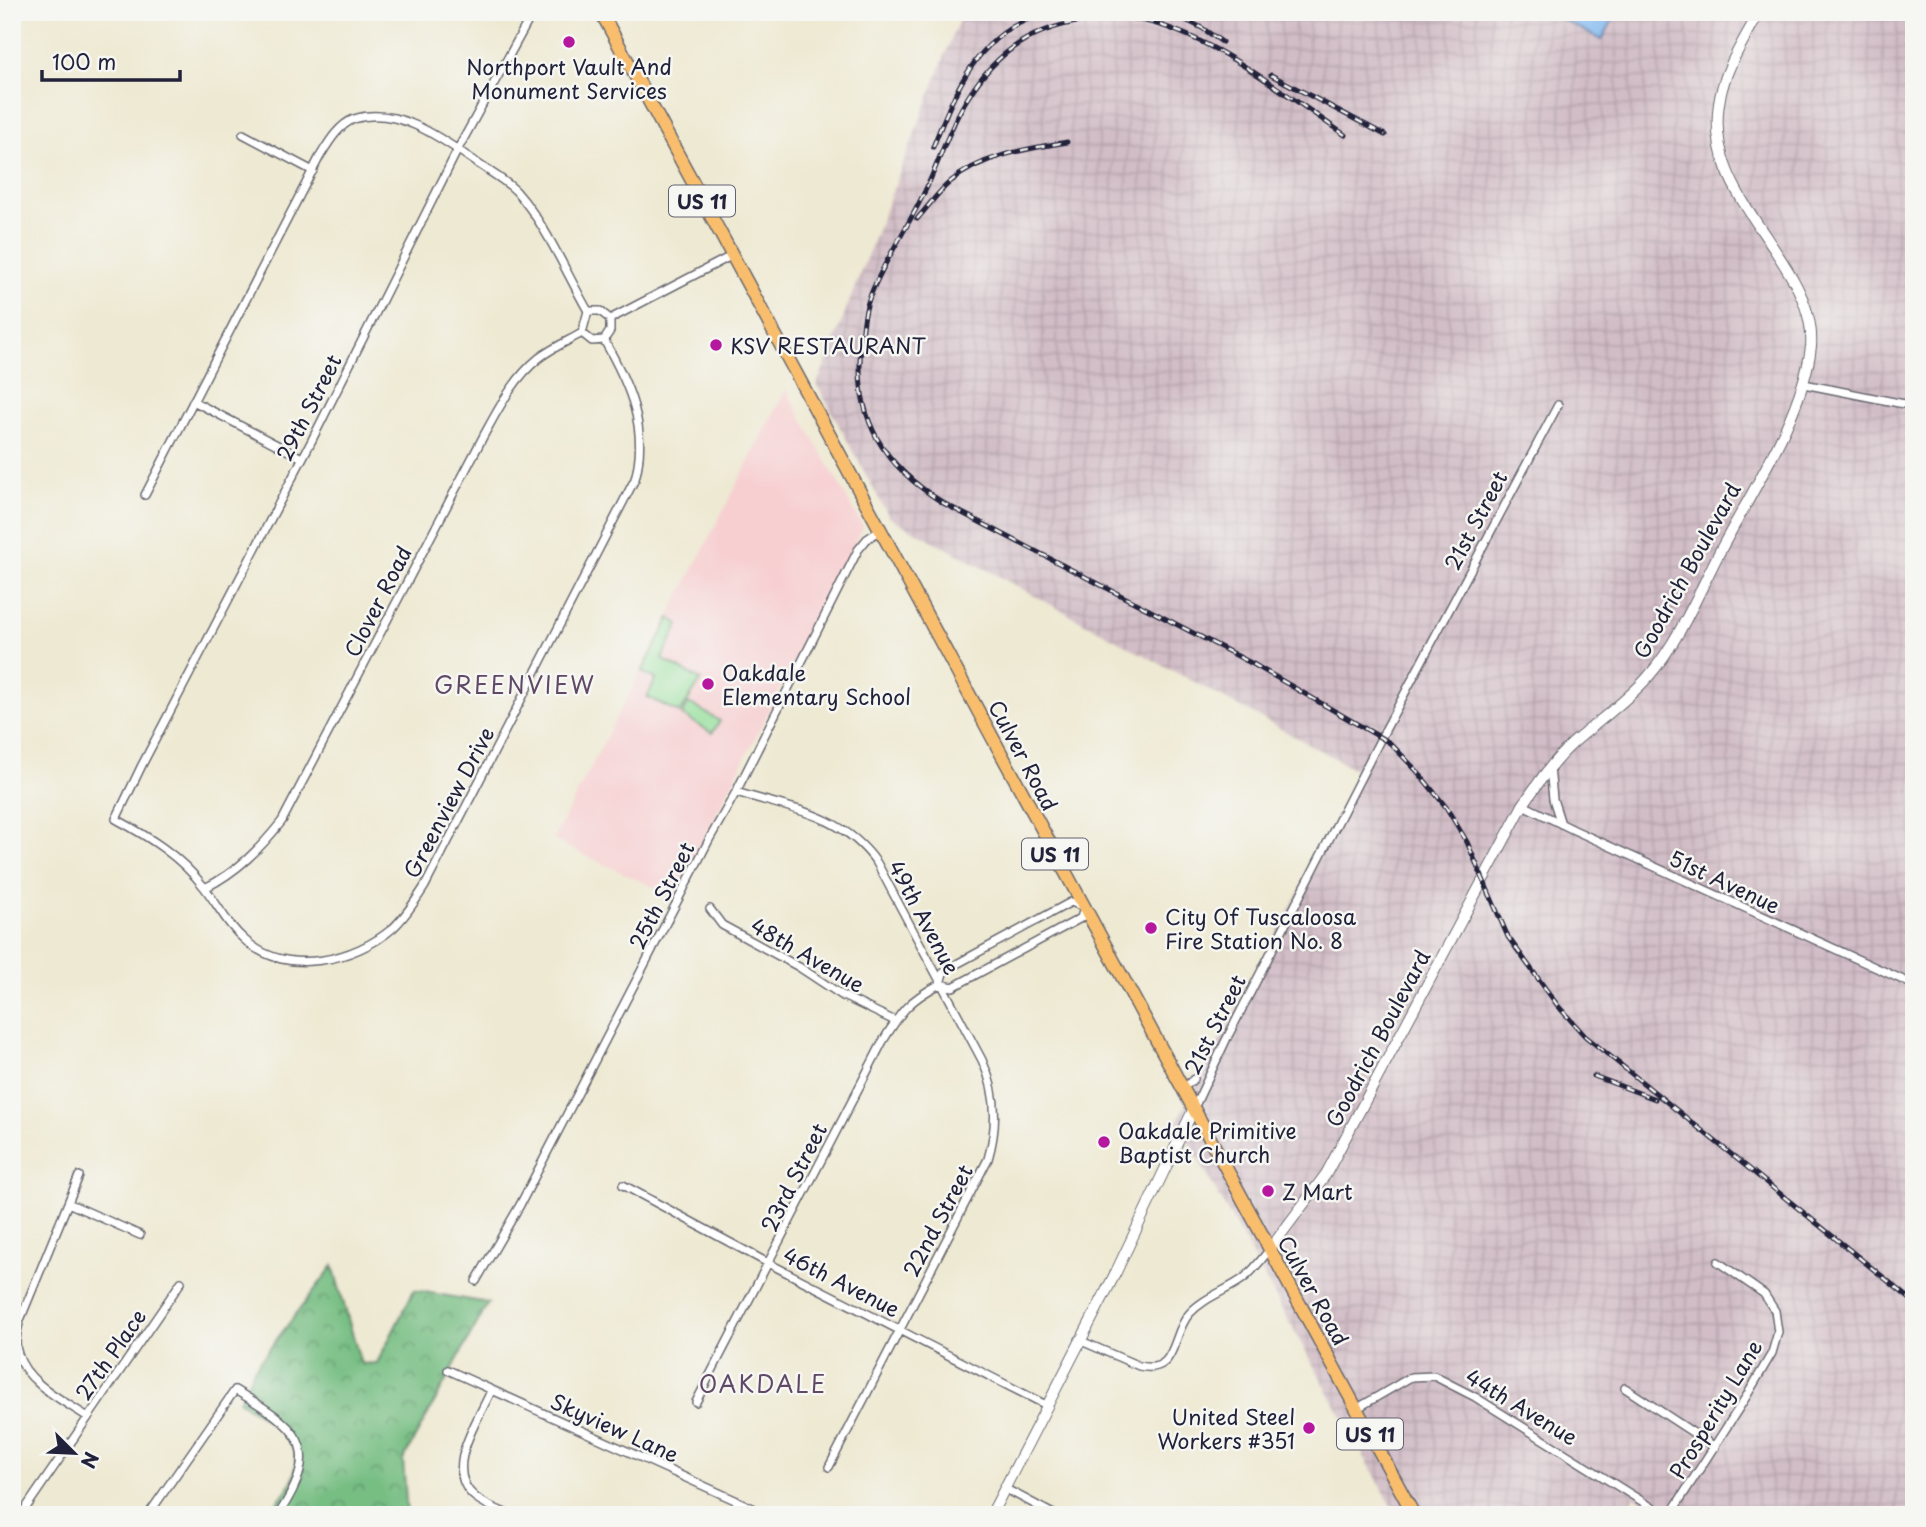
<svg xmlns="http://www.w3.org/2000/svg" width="1926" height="1527" font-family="'Playpen Sans',sans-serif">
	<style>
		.built { fill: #f7cfd1 }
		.industrial { fill: url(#industrial-grid) }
		.forest { fill: url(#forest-crowns); stroke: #4c705f; stroke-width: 2 }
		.park { fill: #94df9b; stroke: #5b806b; stroke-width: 2 }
		.water { fill: #80b8f0; stroke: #516d96; stroke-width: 2 }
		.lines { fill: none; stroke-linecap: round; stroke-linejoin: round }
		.minor-casing { stroke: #696870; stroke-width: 10 }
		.tertiary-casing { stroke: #696870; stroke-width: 12 }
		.primary-casing { stroke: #696870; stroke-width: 15 }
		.minor { stroke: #fff; stroke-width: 7 }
		.tertiary { stroke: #fff; stroke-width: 10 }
		.primary { stroke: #f9be6d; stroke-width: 12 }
		.rail-casing { stroke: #22223b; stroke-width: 5 }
		.rail { stroke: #f6f6f2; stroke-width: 2.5; stroke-dasharray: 8; stroke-linecap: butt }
		.poi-dot { fill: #b5179e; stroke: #f6f6f2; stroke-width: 2.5 }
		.labels { text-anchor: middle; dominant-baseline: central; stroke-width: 5; stroke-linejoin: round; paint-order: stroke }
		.shield { fill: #f6f6f2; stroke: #626272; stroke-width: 2 }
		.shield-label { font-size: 19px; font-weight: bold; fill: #22223b }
		.poi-label { font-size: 21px; fill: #22223b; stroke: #f6f6f2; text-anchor: start }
		.street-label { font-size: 21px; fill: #22223b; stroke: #f6f6f2 }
		.neighbourhood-label { font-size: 23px; letter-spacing: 2px; fill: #604967; stroke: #f6f6f2 }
	</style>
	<defs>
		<pattern id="industrial-grid" width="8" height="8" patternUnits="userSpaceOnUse" patternTransform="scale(1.75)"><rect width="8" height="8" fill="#d2bdc6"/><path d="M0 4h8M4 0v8" fill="none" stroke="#b4a2ab"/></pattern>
		<pattern id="forest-crowns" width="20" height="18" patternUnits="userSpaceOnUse" patternTransform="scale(1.75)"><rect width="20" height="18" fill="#77be83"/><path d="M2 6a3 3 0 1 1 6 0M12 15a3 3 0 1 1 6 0" fill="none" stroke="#619a6c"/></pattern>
	</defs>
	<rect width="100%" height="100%" fill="#f6f6f2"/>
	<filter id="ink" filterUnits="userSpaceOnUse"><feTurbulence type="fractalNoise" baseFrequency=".0143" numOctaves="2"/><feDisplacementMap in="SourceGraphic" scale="14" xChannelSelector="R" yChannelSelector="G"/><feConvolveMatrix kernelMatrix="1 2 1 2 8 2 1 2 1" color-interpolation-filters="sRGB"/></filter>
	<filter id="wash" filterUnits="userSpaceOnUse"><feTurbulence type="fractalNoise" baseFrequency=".00686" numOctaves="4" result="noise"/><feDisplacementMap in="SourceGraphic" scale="28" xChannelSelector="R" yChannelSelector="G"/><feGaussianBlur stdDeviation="1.57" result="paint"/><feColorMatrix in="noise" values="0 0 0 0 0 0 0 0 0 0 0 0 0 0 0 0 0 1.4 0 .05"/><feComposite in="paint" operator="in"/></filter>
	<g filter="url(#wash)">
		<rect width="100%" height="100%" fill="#eee9d2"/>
		<path class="built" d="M786 389 863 527 674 897 553 840Z"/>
		<path class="industrial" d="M962 12H1914V1515H1665L1634 1496 1623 1515H1397L1177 1121 1362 773 889 517 817 385Z"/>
		<path class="forest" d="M333 1266 361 1364 377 1363 414 1290 488 1303 403 1460 407 1515H267C275 1504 288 1491 293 1479 307 1439 265 1419 239 1401L254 1369Z"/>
		<path class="park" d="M670 618 679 624 662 659 701 680 680 713 647 697 656 679 642 672Z
			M689 703 720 721 712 733 682 715Z"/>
		<path class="water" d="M1547 12H1617L1602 40Z"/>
	</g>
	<g filter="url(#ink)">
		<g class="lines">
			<defs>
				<path id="minor" d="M533 12 458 149 311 442 142 765 116 819C149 837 180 856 204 887 218 905 228 926 246 941 287 977 355 961 393 928 406 916 416 900 425 886L635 479C649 428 629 384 604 340
					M243 134 313 171
					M588 311H600L610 319V331L604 340 592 341 582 333Z
					M610 319 731 256
					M1804 384 1914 406
					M193 401 302 458
					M145 495 319 158C327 145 338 125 354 119 398 105 444 140 477 163 490 172 505 180 516 191 547 226 565 271 588 311
					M1550 767 1553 799 1561 824
					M736 792C790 809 842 813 877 863L982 1060C997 1092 998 1125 988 1159L829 1467
					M1523 805 1574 830 1914 985
					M205 888C237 872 260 849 282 821L484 435C499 408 514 378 539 358 552 348 568 341 582 333
					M710 909 722 925 799 967 843 996 895 1021
					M1183 1088 1194 1079
					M1194 1108 1226 1040 1381 738 1558 405
					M79 1176 20 1320C17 1331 14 1343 18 1354 26 1383 64 1401 88 1417
					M623 1185 768 1263 1046 1405
					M68 1203 140 1235
					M476 1281 520 1205 710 838 736 792 858 550 867 539 881 530
					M1079 1340 1139 1366C1178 1375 1171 1335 1189 1314 1204 1297 1227 1291 1244 1278 1254 1270 1262 1259 1270 1249
					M448 1370 768 1515
					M1625 1388 1715 1447
					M491 1391C478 1421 442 1470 475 1497 485 1505 498 1510 510 1515
					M696 1402 883 1041C902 1010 908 1001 940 984L953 987 1081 918 1084 907 1071 902 953 966 943 973 940 984
					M1356 1409 1411 1377 1434 1376 1475 1397 1664 1515
					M1006 1489 1055 1515
					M21 1515 181 1282
					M148 1515 235 1390C297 1427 325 1445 278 1515
					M1670 1515 1746 1397 1772 1353 1778 1332 1775 1311 1764 1294 1718 1262"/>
				<path id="tertiary" d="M1270 1249 1326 1174 1523 805C1538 783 1553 761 1573 743 1598 721 1626 702 1648 677 1679 641 1698 594 1719 553 1751 493 1804 412 1811 346 1813 320 1801 292 1788 271 1753 212 1702 164 1722 89 1729 62 1746 37 1759 12
					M991 1515 1116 1272 1194 1108"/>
				<path id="primary" d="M601 12C871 514 1142 1014 1414 1515"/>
			</defs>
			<use href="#minor" class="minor-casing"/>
			<use href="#tertiary" class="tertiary-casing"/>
			<use href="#primary" class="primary-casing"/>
			<use href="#minor" class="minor"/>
			<use href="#tertiary" class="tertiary"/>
			<use href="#primary" class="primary"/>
			<defs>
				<path id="rail" d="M1170 12 1202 28 1222 42
					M1271 75 1385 135
					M1345 135C1281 92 1196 21 1118 17 1109 17 1100 19 1091 20 1035 26 997 50 967 99 948 129 939 164 923 195 907 229 885 259 871 294 864 310 863 329 861 346 854 419 882 465 945 504L1253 664 1390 743 1417 771 1446 807 1467 842 1508 937 1558 1006 1585 1036 1914 1302
					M933 147C950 103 968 56 1009 29 1020 22 1032 18 1044 12
					M917 219C928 207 938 192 950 182 982 155 1027 149 1067 142
					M1594 1076 1655 1099"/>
			</defs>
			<use href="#rail" class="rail-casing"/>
			<use href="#rail" class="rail"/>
		</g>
	</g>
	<g class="poi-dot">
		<circle cx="569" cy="42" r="7"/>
		<circle cx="716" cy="345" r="7"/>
		<circle cx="708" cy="684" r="7"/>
		<circle cx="1151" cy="928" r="7"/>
		<circle cx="1104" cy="1142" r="7"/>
		<circle cx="1268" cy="1191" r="7"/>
		<circle cx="1309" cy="1428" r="7"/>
	</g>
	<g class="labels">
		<g class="shield">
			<rect x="669" y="185.5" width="66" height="31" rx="5"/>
			<rect x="1022" y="838.5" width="66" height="31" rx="5"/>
			<rect x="1337" y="1418.5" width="66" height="31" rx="5"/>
		</g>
		<g class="shield-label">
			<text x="702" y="201">US 11</text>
			<text x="1055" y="854">US 11</text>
			<text x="1370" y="1434">US 11</text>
		</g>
		<g class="poi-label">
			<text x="569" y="66" text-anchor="middle">Northport Vault And<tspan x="569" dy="24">Monument Services</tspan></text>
			<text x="730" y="345">KSV RESTAURANT</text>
			<text x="722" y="672">Oakdale<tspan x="722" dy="24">Elementary School</tspan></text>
			<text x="1165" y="916">City Of Tuscaloosa<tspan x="1165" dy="24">Fire Station No. 8</tspan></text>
			<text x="1118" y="1130">Oakdale Primitive<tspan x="1118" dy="24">Baptist Church</tspan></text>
			<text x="1282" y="1191">Z Mart</text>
			<text x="1295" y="1416" text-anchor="end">United Steel<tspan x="1295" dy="24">Workers #351</tspan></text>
		</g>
		<g class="street-label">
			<text transform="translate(308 407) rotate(-63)">29th Street</text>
			<text transform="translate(1475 520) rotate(-62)">21st Street</text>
			<text transform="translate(1686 570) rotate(-61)">Goodrich Boulevard</text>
			<text transform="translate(377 601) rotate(-63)">Clover Road</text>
			<text transform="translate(1024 755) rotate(62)">Culver Road</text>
			<text transform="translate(448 802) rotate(-62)">Greenview Drive</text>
			<text transform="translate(1725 881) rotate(25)">51st Avenue</text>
			<text transform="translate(661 895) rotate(-63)">25th Street</text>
			<text transform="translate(925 917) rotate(62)">49th Avenue</text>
			<text transform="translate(808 954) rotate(30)">48th Avenue</text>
			<text transform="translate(1214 1024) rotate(-63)">21st Street</text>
			<text transform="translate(1377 1038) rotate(-62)">Goodrich Boulevard</text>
			<text transform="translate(793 1177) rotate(-63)">23rd Street</text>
			<text transform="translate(937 1220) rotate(-62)">22nd Street</text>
			<text transform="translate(842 1281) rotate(27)">46th Avenue</text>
			<text transform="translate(1314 1290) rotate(61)">Culver Road</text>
			<text transform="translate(110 1354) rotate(-55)">27th Place</text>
			<text transform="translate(1522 1406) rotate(31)">44th Avenue</text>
			<text transform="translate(1715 1409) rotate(-59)">Prosperity Lane</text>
			<text transform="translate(615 1427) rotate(24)">Skyview Lane</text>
		</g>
		<g class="neighbourhood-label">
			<text x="515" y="684">GREENVIEW</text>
			<text x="763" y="1383">OAKDALE</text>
		</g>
	</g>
	<rect width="1926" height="1527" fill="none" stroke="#f6f6f2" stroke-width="42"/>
	<g transform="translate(74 1453) rotate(114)" stroke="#f6f6f2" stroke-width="5" paint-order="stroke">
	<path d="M0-5L12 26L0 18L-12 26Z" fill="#22223b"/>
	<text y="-10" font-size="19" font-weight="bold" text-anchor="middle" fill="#22223b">N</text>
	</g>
	<path d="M42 70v10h138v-10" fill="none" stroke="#22223b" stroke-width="3.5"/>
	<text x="52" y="70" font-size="21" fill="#22223b" stroke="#f6f6f2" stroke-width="5" paint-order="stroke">100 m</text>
</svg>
